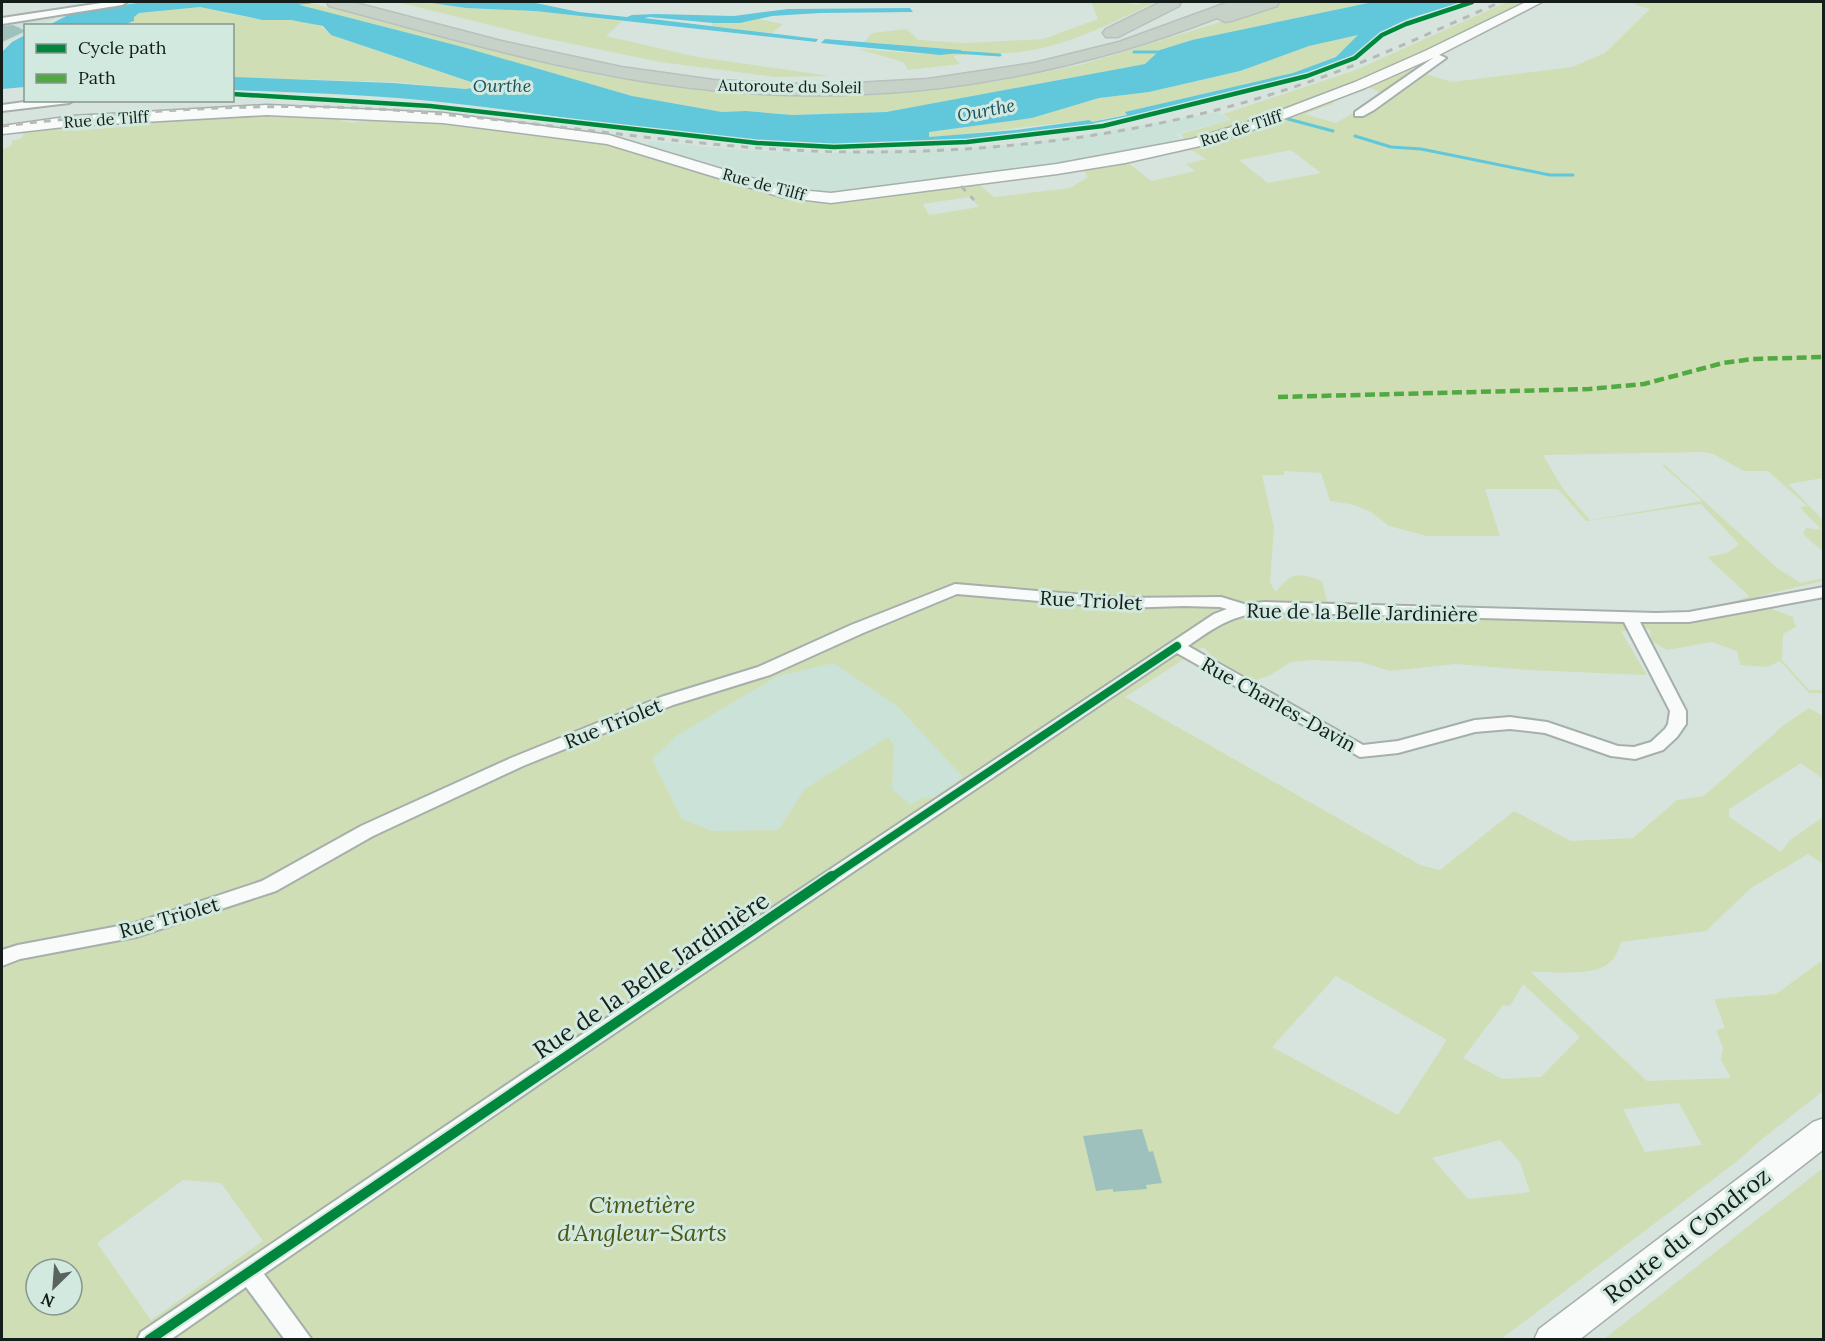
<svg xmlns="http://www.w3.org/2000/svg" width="1825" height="1341" font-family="Lora,serif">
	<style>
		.built { fill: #cae2d7 }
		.green { fill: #cfdeb4; fill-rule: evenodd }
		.water { fill: #61c7db; fill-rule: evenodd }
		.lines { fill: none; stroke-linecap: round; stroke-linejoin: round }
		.stream { stroke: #61c7db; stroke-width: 3 }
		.building { fill: #9fc1be }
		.street-casing { stroke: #a6afab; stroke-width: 4 }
		.secondary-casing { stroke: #a6afab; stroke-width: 3 }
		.highway-casing { stroke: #b9c0bd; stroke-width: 3 }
		.street { fill: #f9fbfa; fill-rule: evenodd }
		.secondary { fill: #f9fbfa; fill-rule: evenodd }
		.highway { fill: #c6d1c7; fill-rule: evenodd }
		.rail { stroke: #b5b9b7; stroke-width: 3; stroke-dasharray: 7 7; stroke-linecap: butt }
		.quiet { stroke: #51a942; stroke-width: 4.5; stroke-dasharray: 10 4.5; stroke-linecap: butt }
		.cycleway-far2-casing { stroke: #d2e9df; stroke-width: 7 }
		.cycleway-far1-casing { stroke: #d2e9df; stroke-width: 11 }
		.cycleway-casing { stroke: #d2e9df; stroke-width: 14 }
		.cycleway-far2 { stroke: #00873e; stroke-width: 4.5 }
		.cycleway-far1 { stroke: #00873e; stroke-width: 8 }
		.cycleway { stroke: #00873e; stroke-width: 10 }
		.labels { text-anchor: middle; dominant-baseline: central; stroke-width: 6; stroke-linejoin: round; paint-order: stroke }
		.far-street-label { font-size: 16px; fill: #151d1a; stroke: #d2e9df }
		.far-water-label { font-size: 18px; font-style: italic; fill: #1c5260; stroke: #d2e9df }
		.street-label { font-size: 20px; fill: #151d1a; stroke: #d2e9df }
		.near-street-label { font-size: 24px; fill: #151d1a; stroke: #d2e9df }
		.near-park-label { font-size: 24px; font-style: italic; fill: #4c5713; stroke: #d2e9df }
	</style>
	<rect width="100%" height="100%" fill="#d7e4de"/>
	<path class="built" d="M64 14 41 25 26 26 25 33 2 44V22Z
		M1217 112 1230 120 1176 134 1185 143 1054 166 808 196 646 149 649 141 738 150 818 153 965 149 1066 138Z
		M834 663 898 707 963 777 933 798 923 797 911 805 892 789 894 745 806 789 778 830 712 831 682 819 652 759 676 736 778 676Z"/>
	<path class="green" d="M288 2H307L498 52 601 76 696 90 799 96 896 93 994 82 1080 65 1286 2H1373L1192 40 1160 50 1145 64 886 112 792 115 746 111 722 112 632 96 463 47Z
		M397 2H425L466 8 535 11 622 21 606 36 697 57 831 76 775 77 660 62 534 36Z
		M1091 2H1122L1138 5 1143 2H1156C1105 26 1050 56 991 53L990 56 969 54 953 56 960 64 908 70 903 62 858 49 940 55 961 50 864 42 872 33 907 29 918 40 965 43 1043 39 1098 19Z
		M1507 2H1544L1406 68 1452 82 1572 67 1605 53 1650 9 1633 4 1636 2H1823V478L1788 484 1823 520V552L1803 534 1806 528 1821 530C1816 520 1806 518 1801 507L1807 506 1768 471H1744L1713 454 1703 452 1543 455 1563 489 1590 520 1702 501 1662 465H1665L1777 568 1801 583 1823 578V581L1759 596 1772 609 1793 617 1796 627 1783 634 1782 660 1809 690H1823V693H1809L1780 661 1767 667 1740 665 1737 651 1712 642 1667 650 1651 641 1650 629 1621 631 1646 674 1644 675 1529 670 1455 664 1390 671 1361 662 1312 660 1291 662 1270 675 1254 681 1213 657 1203 647 1125 697 1420 865 1440 870 1514 811 1571 841 1633 838 1677 800 1704 796 1785 724 1809 708 1823 716V779L1801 763 1729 809V817L1781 852 1790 840 1823 817V864L1808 854 1751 888 1706 931 1621 942C1619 947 1617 955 1613 959 1600 978 1552 971 1531 972L1647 1081 1731 1078 1721 1060 1723 1048 1716 1030 1725 1028 1714 999 1776 994 1820 962 1824 964 1823 1091 1762 1139 1736 1162 1501 1339H2V150L12 145V141L22 138 24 130 72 125V131L133 126 137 119 267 111 332 118 352 123 369 120 377 115 455 120 605 142 642 151 780 198 806 202H831L978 184 994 197 1070 188 1088 177 1082 169 1191 149 1181 134 1231 120 1223 114 1356 70ZM1367 87 1386 94 1336 123 1305 114 1335 103 1329 100ZM1191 150 1206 159 1186 164 1195 171 1151 181 1127 162ZM1291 150 1321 173 1268 183 1239 160ZM970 197 979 207 929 215 923 204ZM1284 471 1321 473 1330 501 1351 504 1371 512 1389 526 1427 536H1500L1485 489H1558L1586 521 1701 504 1739 544 1727 553 1707 557 1749 596C1689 622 1609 612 1546 609 1473 607 1400 604 1327 601L1322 581C1299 573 1292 571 1276 592L1270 583 1274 527 1262 475H1284ZM834 663 898 707 963 777 933 798 923 797 911 805 892 789 894 745 888 737 805 789 778 830 712 831 682 819 652 759 676 736 778 676ZM1336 976 1447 1040 1398 1115 1272 1047ZM1523 984 1580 1037 1541 1077 1502 1079 1463 1058 1503 1005 1510 1006ZM1679 1103 1702 1145 1645 1152 1623 1109ZM1142 1130 1149 1152H1153L1144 1189 1114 1192 1113 1189 1096 1191 1083 1136ZM1500 1140 1520 1162 1530 1192 1468 1199 1432 1158ZM183 1180 221 1183 263 1241 151 1320 97 1243ZM36 1269H72V1305H36Z
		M200 7C220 11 240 17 260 19 284 22 314 15 331 35L476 84 475 87 467 89 394 82 233 77 232 26H124L134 21V17L139 13Z
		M758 19 783 24 772 33 711 26 713 23H740Z
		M1359 35 1336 57 1293 73 1126 112 1128 114 1091 122 1088 120 928 138 929 132 1032 118 1099 98 1149 92 1240 71 1309 46Z
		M1823 1168V1339H1604Z"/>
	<path class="water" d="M143 2H288L463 47 632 96 722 112 746 111 792 115 886 112 1145 64 1160 50 1192 40 1373 2H1462C1440 10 1413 15 1393 26 1378 35 1365 52 1349 59 1281 88 1206 101 1134 118L1130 116 1094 123 1096 126C1009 137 921 147 834 146 705 143 578 117 450 103 378 95 305 93 233 90V77L393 83 466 89 476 87 477 84 331 35 323 26 291 20H263L200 7 139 13 134 17V21L123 25H49L72 13ZM1358 35 1336 57 1293 73 1125 112 1127 115 1092 122 1089 120 1016 130 929 137V132L1032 118 1099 98 1149 92 1240 71 1309 46Z
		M425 2H531L579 12 627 17 632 15 655 14 734 16 788 9 910 8 913 12 820 13 772 16 740 23H713L649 17 644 18 818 39 816 42 535 11 466 8Z
		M25 35V87L2 89V52L12 42Z
		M825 39 961 50 960 53 940 55 821 43Z"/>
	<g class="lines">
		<path class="stream" d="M292 4 310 2
			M955 52 1000 55
			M1134 52H1161
			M1288 119 1333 131
			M1355 136 1391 147 1421 149 1550 175H1573"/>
	</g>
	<path class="building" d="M13 25 26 31 2 42V26Z
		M1142 1129 1149 1152 1153 1151 1162 1183 1146 1185 1147 1189 1113 1192V1189L1096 1191 1083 1136Z"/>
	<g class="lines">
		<defs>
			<path id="street" d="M108 2H127L122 5 2 24V18Z
				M1427 52H1433L1446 58 1374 110 1363 116H1355V112L1433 58 1427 56Z
				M39 100H74L69 103 2 111V105Z
				M955 584 1121 598 1221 597 1244 604 1265 602 1656 613 1689 612 1824 587V597L1689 622H1640L1686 711V724L1677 737 1663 750 1635 759 1611 756 1545 733 1510 729 1475 732 1398 753 1360 757 1177 653 541 1083 264 1274 312 1340H285L246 1287 170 1340H137L141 1332 527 1071 1214 614 1227 609 1220 607 1184 606 1121 608 957 594 863 633 770 675 673 705 523 766 373 836 276 891 136 937 20 959 2 966V950L18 945 135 923 262 881 361 826 511 758 661 697 758 667 851 625ZM1265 612 1624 622 1670 711 1668 724 1665 729 1651 742 1634 747 1618 746 1547 722 1510 717 1475 720 1398 741 1363 745 1188 646C1215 627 1232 615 1265 612Z"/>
			<path id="secondary" d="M1526 2H1542L1435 57 1365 88 1268 125 1200 146 1125 163 1057 174 831 203 781 197 607 144 443 123 267 115 73 126 2 134V126L73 116 267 105 443 113 609 135 788 189 831 193 1057 164 1192 139 1258 119 1355 82 1425 51Z
				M1824 1118V1149L1579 1340H1534L1539 1329 1813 1122Z"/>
			<path id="highway" d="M327 2H352L501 41 621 67 714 80 820 85 928 79 1034 63 1119 42 1229 2H1279L1277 6 1231 21 1225 22 1217 18C1038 87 853 112 662 84 549 68 439 35 329 6Z
				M1161 2H1181L1179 6 1118 37H1106L1103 33 1106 29Z"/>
		</defs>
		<use href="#street" class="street-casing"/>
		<use href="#secondary" class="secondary-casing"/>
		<use href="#highway" class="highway-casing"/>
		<use href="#street" class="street"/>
		<use href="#secondary" class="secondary"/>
		<use href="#highway" class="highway"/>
		<path class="rail" d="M2 126C132 111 262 101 392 110 550 121 706 152 865 152 1018 152 1173 131 1317 79 1380 57 1440 28 1501 2
			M961 186 974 200"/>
		<path class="quiet" d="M1278 397 1589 389 1644 384 1723 363 1753 359 1824 357"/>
		<defs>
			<path id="cycleway-far2" d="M232 94 430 106 757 143 834 147 967 142 1103 126 1307 76 1355 58 1382 35 1406 24 1472 2"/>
			<path id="cycleway-far1" d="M830 878 1177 646"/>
			<path id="cycleway" d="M149 1340 832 876"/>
		</defs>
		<use href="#cycleway-far2" class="cycleway-far2-casing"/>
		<use href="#cycleway-far1" class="cycleway-far1-casing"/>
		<use href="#cycleway" class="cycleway-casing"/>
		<use href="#cycleway-far2" class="cycleway-far2"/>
		<use href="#cycleway-far1" class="cycleway-far1"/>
		<use href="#cycleway" class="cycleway"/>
	</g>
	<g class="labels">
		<g class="far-street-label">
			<text transform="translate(790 86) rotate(1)">Autoroute du Soleil</text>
			<text transform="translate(106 119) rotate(-4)">Rue de Tilff</text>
			<text transform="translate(1241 128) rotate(-18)">Rue de Tilff</text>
			<text transform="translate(764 184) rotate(15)">Rue de Tilff</text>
		</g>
		<g class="far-water-label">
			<text x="502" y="85">Ourthe</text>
			<text transform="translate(986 110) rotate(-11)">Ourthe</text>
		</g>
		<g class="street-label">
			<text transform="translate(1091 600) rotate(3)">Rue Triolet</text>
			<text transform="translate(1362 612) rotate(1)">Rue de la Belle Jardinière</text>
			<text transform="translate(1279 704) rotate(29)">Rue Charles-Davin</text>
			<text transform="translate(613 723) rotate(-22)">Rue Triolet</text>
			<text transform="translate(169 917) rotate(-16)">Rue Triolet</text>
		</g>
		<g class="near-street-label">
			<text transform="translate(651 975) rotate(-34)">Rue de la Belle Jardinière</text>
			<text transform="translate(1687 1235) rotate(-38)">Route du Condroz</text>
		</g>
		<g class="near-park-label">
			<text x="642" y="1204">Cimetière<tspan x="642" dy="28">d'Angleur-Sarts</tspan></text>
		</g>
	</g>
	<rect width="1825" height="1341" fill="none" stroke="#151d1a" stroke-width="6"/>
	<rect x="24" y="24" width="210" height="78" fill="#d2e9df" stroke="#869790" stroke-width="1.5"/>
	<rect x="36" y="44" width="30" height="9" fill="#00873e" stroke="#869790" stroke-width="1.5"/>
	<text x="78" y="54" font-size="18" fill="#151d1a">Cycle path</text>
	<rect x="36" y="74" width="30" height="9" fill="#51a942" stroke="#869790" stroke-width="1.5"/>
	<text x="78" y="84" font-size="18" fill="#151d1a">Path</text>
	<g transform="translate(54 1287) rotate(205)"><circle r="28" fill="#d2e9df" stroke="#869790" stroke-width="1.5"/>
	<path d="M0-4.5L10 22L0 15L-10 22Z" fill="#59635f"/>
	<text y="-9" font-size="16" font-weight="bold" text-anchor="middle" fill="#151d1a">N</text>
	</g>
</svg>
